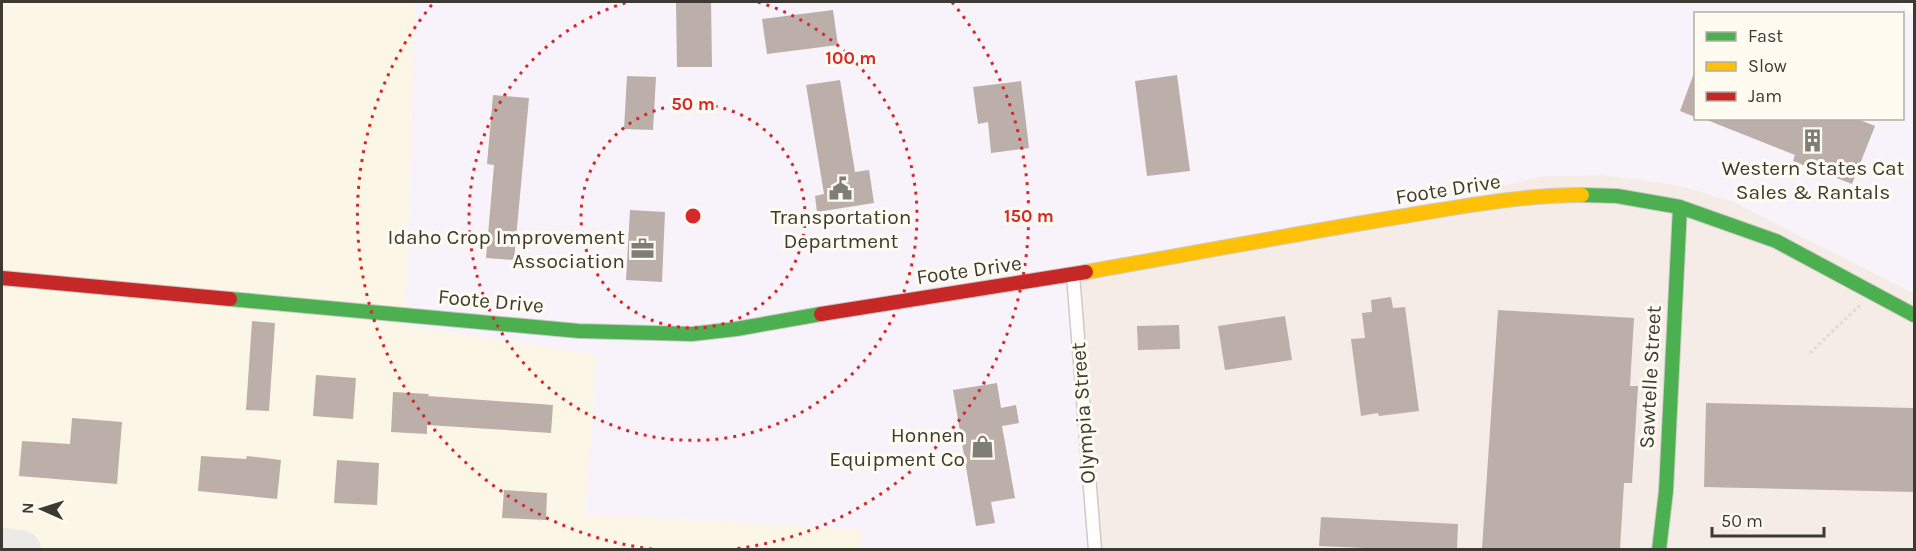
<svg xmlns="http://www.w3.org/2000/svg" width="1916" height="551" font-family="Karla,sans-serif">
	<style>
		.commercial { fill: #f5ece7 }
		.industrial { fill: #f8f3fa; fill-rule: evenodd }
		.built { fill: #fcf6e6 }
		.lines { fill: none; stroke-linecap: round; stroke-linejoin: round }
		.taxiway { stroke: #eceae6; stroke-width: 40 }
		.building { fill: #bcaea8 }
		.street-casing { stroke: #cdcbc6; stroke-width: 15 }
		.fast-casing { stroke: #cdcbc6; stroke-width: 16 }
		.slow-casing { stroke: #cdcbc6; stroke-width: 16 }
		.jam-casing { stroke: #cdcbc6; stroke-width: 16 }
		.path { stroke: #dcdbda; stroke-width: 3; stroke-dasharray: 3 3; stroke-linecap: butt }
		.street { stroke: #fffefd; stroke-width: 12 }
		.fast { stroke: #4caf50; stroke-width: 14 }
		.slow { stroke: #ffc107; stroke-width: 14 }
		.jam { stroke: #c62828; stroke-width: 14 }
		.ring { fill: none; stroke: #d62828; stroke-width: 3; stroke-dasharray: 3 6 }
		.labels { text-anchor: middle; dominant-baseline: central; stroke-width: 6; stroke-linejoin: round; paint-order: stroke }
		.poi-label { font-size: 21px; fill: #3c3a33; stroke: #fffbf1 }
		.street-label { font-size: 21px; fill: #3c3a33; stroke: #fffbf1 }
		.centre { fill: #d62828; stroke: #fffbf1; stroke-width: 3 }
		.ring-label { font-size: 18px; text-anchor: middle; font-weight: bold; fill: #d62828; stroke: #fffbf1; stroke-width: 6; stroke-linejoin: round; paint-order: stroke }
	</style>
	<rect width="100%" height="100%" fill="#fcfaf4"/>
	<path class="commercial" d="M1604 175 1678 185 1732 201 1914 293V549H1095L1073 275 1543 176Z"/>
	<path class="industrial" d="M415 2H1899L1914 18V292L1732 201 1678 185 1604 175 1543 176 1495 188 1491 203 1074 275 1095 549H860L861 530 585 514 596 355 405 326ZM1696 14H1902V118H1696Z"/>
	<path class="built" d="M2 2H415L405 326 597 355 585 514 861 530 860 549H2Z"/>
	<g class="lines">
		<path class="taxiway" d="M2 548 21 550"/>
	</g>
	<path class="building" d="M676 2H711L712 67H677Z
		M833 10 838 45 767 54 762 19Z
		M1694 73H1695V117L1680 111Z
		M1177 75 1190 171 1147 176 1135 81Z
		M627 76 656 77 653 130 624 129Z
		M840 80 855 172 869 170 874 203 817 212 815 196 824 194 806 85Z
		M1021 81 1029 148 991 153 988 122 978 124 973 87Z
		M493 95 529 98 514 260 486 258 494 165 487 164Z
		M1702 118H1855L1875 126 1852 184 1793 161 1795 155Z
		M630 210 665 212 662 282 626 280Z
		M1391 297 1393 308 1405 307 1419 411 1379 416 1378 413 1361 416 1351 339 1365 338 1362 313 1372 312 1371 300Z
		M1498 310 1634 318 1630 386H1638L1632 483H1624L1620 549H1482Z
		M1285 316 1292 360 1225 370 1218 326Z
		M252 321 275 323 269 411 246 410Z
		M1179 325 1180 349 1138 350 1137 326Z
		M316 375 356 378 353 419 313 416Z
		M997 383 1001 408 1016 405 1019 423 1002 426 1015 498 991 502 995 523 976 526 953 390Z
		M393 392 429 394 428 396 553 405 551 433 427 425V434L391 432Z
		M1706 403 1914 408V492L1704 487Z
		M72 418 122 422 117 484 19 476 22 441 70 444Z
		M201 456 246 459 247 456 281 460 277 499 198 491Z
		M337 460 379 463 377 505 334 503Z
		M504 490 547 493 546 520 502 518Z
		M1321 517 1458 524 1457 549H1388L1319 546Z"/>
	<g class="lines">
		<defs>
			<path id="street" d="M1073 275 1095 550"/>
			<path id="fast" d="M1582 195 1617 196 1680 207 1776 241 1914 315
				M230 299 579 331 692 334 736 329 821 314
				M1659 550 1666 491 1680 207"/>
			<path id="slow" d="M1086 272C1188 254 1290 235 1392 218 1455 208 1518 195 1582 195"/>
			<path id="jam" d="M2 278 230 299
				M821 314 1086 272"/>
		</defs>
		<use href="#street" class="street-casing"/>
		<use href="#fast" class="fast-casing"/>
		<use href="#slow" class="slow-casing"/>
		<use href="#jam" class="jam-casing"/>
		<path class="path" d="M1810 353 1860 305"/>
		<use href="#street" class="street"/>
		<use href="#fast" class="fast"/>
		<use href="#slow" class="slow"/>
		<use href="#jam" class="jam"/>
	</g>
	<g class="ring">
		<circle cx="693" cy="216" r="112"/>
		<path d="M758 2A224 224 0 1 1 628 2"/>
		<path d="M652 549A336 336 0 0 1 434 2M952 2A336 336 0 0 1 734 549"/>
	</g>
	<defs>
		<symbol id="building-bare" viewBox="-9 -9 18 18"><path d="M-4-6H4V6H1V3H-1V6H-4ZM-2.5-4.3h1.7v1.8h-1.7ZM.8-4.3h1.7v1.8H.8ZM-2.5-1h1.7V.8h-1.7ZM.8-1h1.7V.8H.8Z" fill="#7f7d77" stroke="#fffbf1" stroke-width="2.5" paint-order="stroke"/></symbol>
		<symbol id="civic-bare" viewBox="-9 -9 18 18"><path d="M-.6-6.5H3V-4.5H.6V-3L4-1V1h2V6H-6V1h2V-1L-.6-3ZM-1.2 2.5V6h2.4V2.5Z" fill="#7f7d77" stroke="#fffbf1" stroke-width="2.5" paint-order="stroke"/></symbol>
		<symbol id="office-bare" viewBox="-9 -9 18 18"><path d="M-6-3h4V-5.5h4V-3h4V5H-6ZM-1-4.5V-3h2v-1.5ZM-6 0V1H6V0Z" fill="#7f7d77" stroke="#fffbf1" stroke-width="2.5" paint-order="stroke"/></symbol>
		<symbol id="shop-bare" viewBox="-9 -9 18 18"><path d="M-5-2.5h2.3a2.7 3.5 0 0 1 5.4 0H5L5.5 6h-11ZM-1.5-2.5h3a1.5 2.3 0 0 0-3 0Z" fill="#7f7d77" stroke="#fffbf1" stroke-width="2.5" paint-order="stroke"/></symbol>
	</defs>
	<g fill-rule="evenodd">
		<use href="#building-bare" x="1796" y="124" width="33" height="33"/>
		<use href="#civic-bare" x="824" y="172" width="33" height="33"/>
		<use href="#office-bare" x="626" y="232" width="33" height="33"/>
		<use href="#shop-bare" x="966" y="430" width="33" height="33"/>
	</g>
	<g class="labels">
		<g class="poi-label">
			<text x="1813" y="168">Western States Cat<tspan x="1813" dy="24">Sales &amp; Rantals</tspan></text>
			<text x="841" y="217">Transportation<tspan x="841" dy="24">Department</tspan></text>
			<text x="625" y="237" text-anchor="end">Idaho Crop Improvement<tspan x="625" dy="24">Association</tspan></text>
			<text x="965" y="435" text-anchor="end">Honnen<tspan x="965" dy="24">Equipment Co</tspan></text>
		</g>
		<g class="street-label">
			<text transform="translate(1448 189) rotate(-9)">Foote Drive</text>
			<text transform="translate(969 270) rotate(-8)">Foote Drive</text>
			<text transform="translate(491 301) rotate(5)">Foote Drive</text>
			<text transform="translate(1650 377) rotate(-87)">Sawtelle Street</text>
			<text transform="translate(1083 413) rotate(-94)">Olympia Street</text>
		</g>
	</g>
	<circle cx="693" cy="216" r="9" class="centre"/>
	<g class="ring-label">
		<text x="851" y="64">100 m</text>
		<text x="693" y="110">50 m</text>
		<text x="1029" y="222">150 m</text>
	</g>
	<rect width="1916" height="551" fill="none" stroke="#3c3a33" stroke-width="6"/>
	<rect x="1694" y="12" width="210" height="108" fill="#fffbf1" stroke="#b1aea5" stroke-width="1.5"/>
	<rect x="1706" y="32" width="30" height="9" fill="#4caf50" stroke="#b1aea5" stroke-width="1.5"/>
	<text x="1748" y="42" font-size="18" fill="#3c3a33">Fast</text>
	<rect x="1706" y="62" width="30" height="9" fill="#ffc107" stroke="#b1aea5" stroke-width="1.5"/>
	<text x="1748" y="72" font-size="18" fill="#3c3a33">Slow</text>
	<rect x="1706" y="92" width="30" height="9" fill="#c62828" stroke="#b1aea5" stroke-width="1.5"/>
	<text x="1748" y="102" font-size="18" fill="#3c3a33">Jam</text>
	<g transform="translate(42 509) rotate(273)" stroke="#fffbf1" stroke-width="4.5" paint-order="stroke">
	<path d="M0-4.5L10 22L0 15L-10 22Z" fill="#3c3a33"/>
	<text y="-9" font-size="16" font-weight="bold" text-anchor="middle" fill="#3c3a33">N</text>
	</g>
	<path d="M1712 527v9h112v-9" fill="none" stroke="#3c3a33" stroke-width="3"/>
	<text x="1721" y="527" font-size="18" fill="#3c3a33" stroke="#fffbf1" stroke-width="4.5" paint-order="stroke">50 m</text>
</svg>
